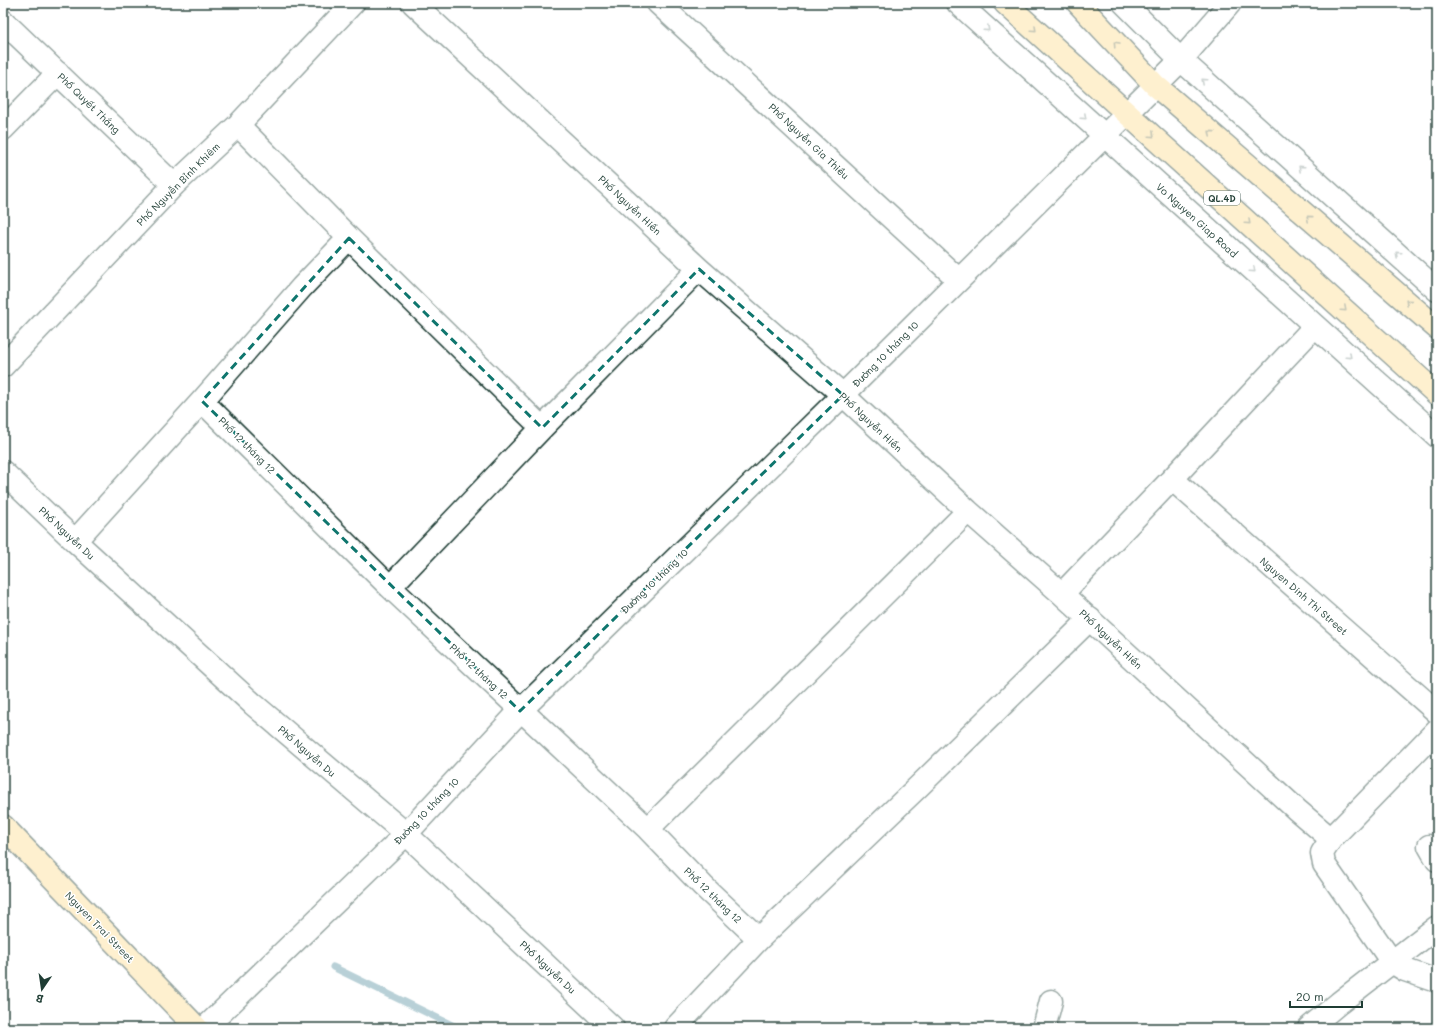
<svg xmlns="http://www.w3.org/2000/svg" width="1440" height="1031" font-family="Mali,sans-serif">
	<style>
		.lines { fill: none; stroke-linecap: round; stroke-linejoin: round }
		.stream { stroke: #6398a6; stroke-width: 7 }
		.minor-casing { stroke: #1f3d34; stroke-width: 25 }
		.major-casing { stroke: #1f3d34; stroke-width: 25 }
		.highway-casing { stroke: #1f3d34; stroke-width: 25 }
		.minor { stroke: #fff; stroke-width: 22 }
		.major { stroke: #fdde96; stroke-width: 22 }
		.highway { stroke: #fdde96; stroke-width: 22 }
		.oneway { stroke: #8f9e9a }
		.oneway2 { stroke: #838560 }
		.marked { fill: none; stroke: #0f766e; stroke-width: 3; stroke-dasharray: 8 5; stroke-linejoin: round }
		.labels { text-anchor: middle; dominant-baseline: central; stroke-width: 3; stroke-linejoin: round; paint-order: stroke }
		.shield { fill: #fff; stroke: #627771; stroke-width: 1 }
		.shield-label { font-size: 9px; font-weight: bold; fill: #1f3d34 }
		.street-label { font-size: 10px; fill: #1f3d34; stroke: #fff }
	</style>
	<rect width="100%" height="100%" fill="#fff"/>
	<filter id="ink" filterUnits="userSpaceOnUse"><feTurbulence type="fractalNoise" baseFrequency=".025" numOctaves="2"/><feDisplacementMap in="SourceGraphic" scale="8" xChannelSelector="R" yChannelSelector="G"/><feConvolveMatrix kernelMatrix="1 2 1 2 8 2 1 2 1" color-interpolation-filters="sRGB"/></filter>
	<g filter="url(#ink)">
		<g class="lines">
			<path class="stream" d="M333 967 458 1028"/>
			<defs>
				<path id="minor" d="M413 3 699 269 843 395 968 511 1062 594 1297 810 1331 839
					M658 3 959 280
					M958 3 1437 436
					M1124 3 1181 60 1437 290
					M3 21 174 185
					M238 125 349 238 542 428
					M3 129 58 73
					M3 366 174 185 238 125 353 3
					M202 401 390 587 648 829 703 886 759 939
					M3 472 75 541 253 704 406 834 613 1028
					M1172 479 1437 712
					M75 541 202 401 302 287 349 238
					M390 587 542 428 699 269
					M1062 594 1172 479 1315 326
					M1437 730 1331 839 1322 853 1324 864 1392 962 1405 970 1437 981
					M648 829 968 511
					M1429 846 1437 860
					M205 1028 406 834 520 711 843 395 1181 60 1230 3
					M675 1028 759 939 919 786 1090 619
					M1044 1028 1051 1001
					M1309 1028 1339 1003 1437 927"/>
				<path id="major" d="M3 826 197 1028"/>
				<path id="highway" d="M1005 3 1437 394
					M1078 3 1155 85 1437 328"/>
			</defs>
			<use href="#minor" class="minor-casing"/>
			<use href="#major" class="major-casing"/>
			<use href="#highway" class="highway-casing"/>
			<use href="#minor" class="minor"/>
			<use href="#major" class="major"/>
			<use href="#highway" class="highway"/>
		</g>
		<defs><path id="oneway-chevron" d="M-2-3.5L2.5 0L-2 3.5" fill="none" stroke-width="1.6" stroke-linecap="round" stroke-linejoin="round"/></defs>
		<g class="oneway">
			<use href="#oneway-chevron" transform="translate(987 29) rotate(42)"/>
			<use href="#oneway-chevron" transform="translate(1204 81) rotate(-138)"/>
			<use href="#oneway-chevron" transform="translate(1084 117) rotate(42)"/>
			<use href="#oneway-chevron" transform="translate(1301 168) rotate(-138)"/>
			<use href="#oneway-chevron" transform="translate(1398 254) rotate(-138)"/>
			<use href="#oneway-chevron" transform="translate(1253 270) rotate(42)"/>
			<use href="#oneway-chevron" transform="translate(1349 356) rotate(42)"/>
		</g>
		<g class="oneway2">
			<use href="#oneway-chevron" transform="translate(1034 29) rotate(42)"/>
			<use href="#oneway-chevron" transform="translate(1116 44) rotate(-133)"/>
			<use href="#oneway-chevron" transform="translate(1211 133) rotate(-139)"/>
			<use href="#oneway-chevron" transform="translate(1152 135) rotate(42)"/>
			<use href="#oneway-chevron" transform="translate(1309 218) rotate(-139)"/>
			<use href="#oneway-chevron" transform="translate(1248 222) rotate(42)"/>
			<use href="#oneway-chevron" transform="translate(1408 302) rotate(-139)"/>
			<use href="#oneway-chevron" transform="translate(1344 309) rotate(42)"/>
		</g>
	</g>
	<path d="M0 0H1440V1031H0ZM349 238 542 428 699 269 843 395 520 711 202 401Z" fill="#fff" fill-opacity=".55" fill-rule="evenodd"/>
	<path class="marked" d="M349 238 542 428 699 269 843 395 520 711 202 401Z"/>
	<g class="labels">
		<rect class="shield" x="1204" y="191" width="36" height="14" rx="3"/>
		<g class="shield-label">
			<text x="1222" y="198">QL.4D</text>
		</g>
		<g class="street-label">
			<text transform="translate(89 103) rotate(44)">Phố Quyết Thắng</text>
			<text transform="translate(809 141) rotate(43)">Phố Nguyễn Gia Thiều</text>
			<text transform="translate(178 184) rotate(-45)">Phố Nguyễn Bỉnh Khiêm</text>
			<text transform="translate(630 205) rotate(43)">Phố Nguyễn Hiền</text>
			<text transform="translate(1197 220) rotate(42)">Vo Nguyen Giap Road</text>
			<text transform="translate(885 354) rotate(-45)">Đường 10 tháng 10</text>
			<text transform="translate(871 422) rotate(43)">Phố Nguyễn Hiền</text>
			<text transform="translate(247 445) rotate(45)">Phố 12 tháng 12</text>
			<text transform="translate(67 533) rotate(43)">Phố Nguyễn Du</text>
			<text transform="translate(654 581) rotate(-44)">Đường 10 tháng 10</text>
			<text transform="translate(1304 596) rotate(41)">Nguyen Dinh Thi Street</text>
			<text transform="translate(1111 639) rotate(43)">Phố Nguyễn Hiền</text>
			<text transform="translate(479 671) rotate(43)">Phố 12 tháng 12</text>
			<text transform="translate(307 751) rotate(41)">Phố Nguyễn Du</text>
			<text transform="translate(426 811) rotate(-46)">Đường 10 tháng 10</text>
			<text transform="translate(713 895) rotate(44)">Phố 12 tháng 12</text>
			<text transform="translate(100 927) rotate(46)">Nguyen Trai Street</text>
			<text transform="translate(548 967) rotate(43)">Phố Nguyễn Du</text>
		</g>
	</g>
	<rect width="1440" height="1031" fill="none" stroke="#fff" stroke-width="16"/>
	<rect x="8" y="8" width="1424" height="1015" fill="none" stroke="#1f3d34" stroke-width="1.5" filter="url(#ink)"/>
	<g transform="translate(42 989) rotate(193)" stroke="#ffffff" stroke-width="3" paint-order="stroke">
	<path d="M0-3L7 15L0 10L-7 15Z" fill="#1f3d34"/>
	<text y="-6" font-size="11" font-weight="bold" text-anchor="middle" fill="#1f3d34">B</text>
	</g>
	<path d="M1290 1001v6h72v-6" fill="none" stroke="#1f3d34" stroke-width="2"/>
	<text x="1296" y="1001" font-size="12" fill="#1f3d34" stroke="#ffffff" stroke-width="3" paint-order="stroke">20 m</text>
</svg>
